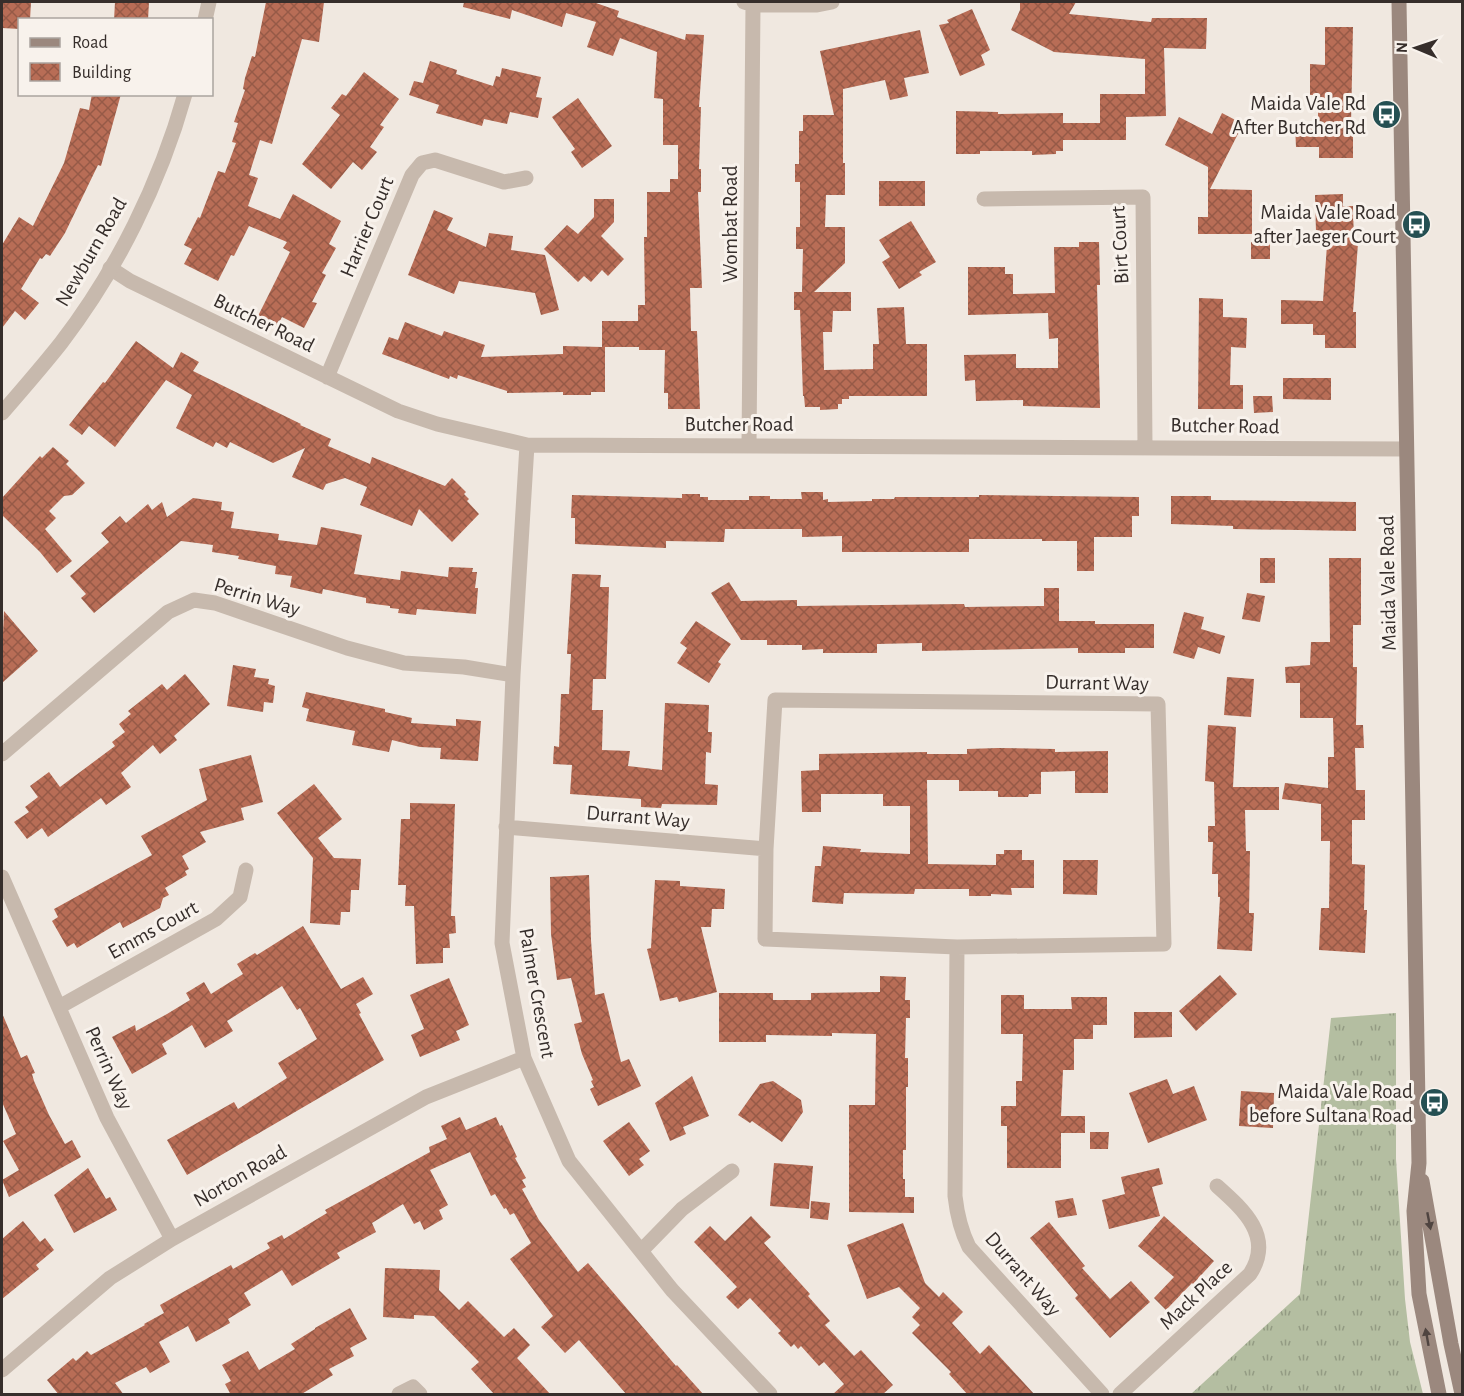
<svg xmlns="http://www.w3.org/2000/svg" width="1464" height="1396" font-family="'Alegreya Sans',sans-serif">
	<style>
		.grass { fill: url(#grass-tufts) }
		.building { fill: url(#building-cross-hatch) }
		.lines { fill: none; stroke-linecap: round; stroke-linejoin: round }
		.minor { stroke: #c7b9ad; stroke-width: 15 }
		.tertiary { stroke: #c7b9ad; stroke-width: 15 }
		.secondary { stroke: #9b887e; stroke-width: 15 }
		.oneway { fill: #4f4440 }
		.labels { text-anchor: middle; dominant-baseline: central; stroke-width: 6; stroke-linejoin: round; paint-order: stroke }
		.poi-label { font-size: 21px; fill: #362e2b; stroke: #f8f2ec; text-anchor: end }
		.street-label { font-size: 21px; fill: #362e2b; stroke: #f8f2ec }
	</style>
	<defs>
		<pattern id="grass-tufts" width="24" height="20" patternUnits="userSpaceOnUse" patternTransform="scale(1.5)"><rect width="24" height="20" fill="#b4bea1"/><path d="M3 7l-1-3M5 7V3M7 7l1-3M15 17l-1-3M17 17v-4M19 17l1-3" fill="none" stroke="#939b83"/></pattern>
		<pattern id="building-cross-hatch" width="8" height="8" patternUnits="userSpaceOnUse" patternTransform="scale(1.5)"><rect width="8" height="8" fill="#b86d56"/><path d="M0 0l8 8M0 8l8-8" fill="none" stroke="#965a47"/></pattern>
	</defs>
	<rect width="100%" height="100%" fill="#f0e8e0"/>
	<path class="grass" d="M1396 1013V1159L1405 1299 1410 1342 1423 1394H1191L1300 1294 1331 1018Z"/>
	<path class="building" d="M2 2H31L30 20H20V29L2 28Z
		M115 2H149L148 20H114Z
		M266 2H324L319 42 302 39 272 144 260 140 249 175 258 178 248 206 280 219 293 194 341 221 329 244 336 248 322 273 326 275 312 302 317 303 304 328 282 317 276 328 257 318 290 252 283 248 287 242 249 226 234 256 231 255 218 281 184 264 192 249 184 245 198 217 200 218 218 171 225 173 236 143 232 142 238 123 234 122 245 90 243 89 245 78 252 56 255 57Z
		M464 2H593L619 11 617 17 685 40 686 34 704 35 699 107H701L699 169H701V192H698L702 288H690L691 331H697L700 409H668V393H664L665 350H639V347H605V392H591V395H563V392L507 393V391L458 375 457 379 450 376 449 379 382 354 389 337 398 340 405 322 442 336 444 331 485 345 481 357 563 354V346L602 347V321H638V305H645L644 237H647V192H670V179H678V145H663V99L654 98 657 52 620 38 613 56 587 47 596 22 566 13 562 27 512 10 510 19 463 7Z
		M1020 2H1076L1069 14 1151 22 1152 18H1207L1206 49 1164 48 1166 116 1126 117V140H1063V151H1056V154L1032 155V151H980V154H956V111L998 112V114L1063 113V123H1100V94H1145V59L1054 52 1011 30 1020 10Z
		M972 9 990 50 981 55 985 65 960 76 939 25 949 23 947 20Z
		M1325 27H1353L1351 124H1353V158H1319V147H1296L1295 125H1318V95H1310V64L1325 65Z
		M920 30 929 73 904 78 908 96 890 100 885 80 843 89V163H845V195H826L825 227H845V263L814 292H851V311H833L832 332H823L824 370 873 369V344H879L877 308 904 307 906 344H927V396H849V399H842V404H838V409L820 410V407H805L804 396H803L800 310H794V292H802L803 249H796V227H800V182H795V164H799V131H803V115H834L820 51Z
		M430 61 457 70 456 74 493 86 496 76 500 77 502 68 541 77 536 97 542 98 538 118 510 112 507 124 484 119 482 126 436 113 439 105 409 95 414 81 423 83Z
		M364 72 399 99 380 125 384 127 370 147 377 152 362 170 353 162 331 189 302 164 340 115 331 108 342 94 346 96Z
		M92 94H121L101 166 98 165 65 233 50 256 46 254 42 259 40 258 21 289 39 303 25 320 15 311 2 328V245L19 217 33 226 64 163 80 108 89 110Z
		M578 98 612 146 582 168 571 152 575 149 552 117Z
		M1222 113 1243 124 1210 189 1252 190V234H1198V217H1208V167L1165 145 1179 117 1212 134Z
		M879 181H925V206H879Z
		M1343 194V206H1353L1354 243H1358L1353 312H1356V348H1325V335H1313V324H1281V300L1323 301 1328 231 1316 232 1315 195Z
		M594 199H614V222L601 236 624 259 608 276 602 270 591 282 584 276 578 282 544 249 567 225 578 234 594 217Z
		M434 210 453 218 447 230 486 247 489 233 513 236 511 250 545 255 559 310 541 315 535 293 459 281 454 294 408 275Z
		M911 221 936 262 919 272 922 275 899 289 882 262 890 257 879 240Z
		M1079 242H1099L1100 285H1097L1100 408 1023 406V400L976 401 975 380 965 381 964 355 1016 354V368H1058V338L1049 339 1048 313 968 315V267H1005V274H1013V294L1055 293 1054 247H1079Z
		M1251 242H1270V259H1251Z
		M1199 298 1223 299V317L1247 318 1246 348 1231 347 1230 385H1243V409H1198Z
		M136 341 173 368 181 352 199 362 193 371 301 424 300 425 331 439 328 446 370 464 372 457 445 486 452 478 466 492 464 494 469 499 467 501 479 514 452 542 419 509 412 526 360 505 367 487 345 478 326 484 323 490 292 477 305 448 273 463 230 442 227 448 216 442 213 447 176 428 192 395 166 380 115 447 89 426 82 435 69 425 103 382 105 383Z
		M1283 378H1331V400L1283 399Z
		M1253 396H1272L1273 412 1254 413Z
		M53 447 69 461 66 464 85 483 72 495 64 496 49 511 56 518 45 529 72 561 57 573 40 552 2 515V498L40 456 42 458Z
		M801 492H823V500L828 499V502L872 501V499H894L895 497H979V495L1139 497V516H1132V537H1094V571H1077V541H1042V539H969V552H842V536L802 537V529H725L724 542 666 541V548L575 544V518H571L572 495 682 498V494H700V497H708V500H749V496H770V499H802Z
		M1171 496H1211V500L1356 502V531L1233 529V526L1171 524Z
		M193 498 222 502 221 510 234 512 231 528 279 534 278 540 317 545 321 527 362 535 354 574 400 580 401 571 448 577 449 567 473 568 472 572H477L475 588H478L476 614 417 609 416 615 398 613 399 609 390 608V606L366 603V598L323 589 322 594 290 587 292 576 275 574 276 566 238 559 239 556 212 552 213 545 181 541 94 613 81 598 86 594 70 576 109 542 101 533 120 516 126 523 148 504 152 510 162 502 167 517Z
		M1260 558H1275V583H1260Z
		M1329 558H1361V625H1353V667H1357L1356 725H1363L1364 748H1355L1356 790H1365V820H1352V864L1365 865 1364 910H1367L1365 953 1319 950 1321 908H1329L1330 841H1321V804L1282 799 1285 783 1328 788V757H1334L1333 718H1300V683H1286L1285 667 1310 665 1311 642H1330Z
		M572 574 601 575 600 587H609L606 679H593L592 710H603L602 750 630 751 628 766 662 770 665 703 709 705 708 732H712L711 753 706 752 705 784 718 785 717 805 662 804 661 808 641 807V799L570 794 572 765 553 764 554 746 559 747 561 694H569L571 654H567Z
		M729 582 741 601 797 600V606L964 604 965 607 1044 606V588H1059V621H1095V624H1154V648H1125V653H1078V648L922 651V643L877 644V653H823V649L802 650V645H767V640H741L711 593Z
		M1247 593 1265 596 1260 622 1242 619Z
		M4 611 38 651 2 683V635L3 633Z
		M1184 612 1204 617 1201 629 1225 636 1220 654 1198 647 1194 659 1173 653Z
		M696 621 731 644 718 662 721 664 709 683 677 663 687 648 680 643Z
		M233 665 256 669 254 677 269 679 268 684 275 686 273 703 264 702 263 712 227 706Z
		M185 674 210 704 174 736 177 740 160 754 153 745 121 773 131 787 106 805 101 798 48 837 42 828 27 839 14 822 29 812 25 807 38 797 30 786 49 772 60 787 115 746 112 742 125 732 119 724 131 714 128 711 162 684 167 690Z
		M1227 677 1254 679 1251 717 1224 715Z
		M306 692 385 709V712L412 718 411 723 456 726V719L481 721 478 761 440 759 441 748 420 747 392 740 389 752 352 745 355 731 306 721 309 709 302 707Z
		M1208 725 1236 727 1233 787H1279V810H1245L1246 851H1250L1249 913H1254L1252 951 1217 949 1220 897H1218V874H1212L1213 842H1208V826H1215L1214 782 1205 781Z
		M998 748 1055 749V752L1108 751V793H1075V771L1041 772V794H1029L1028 797H998V791H959V780H927L928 864 996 865V854H1004V850H1022V860H1034V888H1011L1012 895 991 894V896H969V889H915L914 894 844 893 843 904 812 902 815 866H821L823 846 861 849 860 852 910 854V806H883V794H821V812H802L801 771 819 770V754L927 752V754H967V749Z
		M251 755 263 802 241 808 244 820 200 832 206 842 182 856 189 869 185 871 187 875 165 888 169 895 163 898 160 908 123 928 120 922 77 948 74 943 67 947 52 921 58 917 54 909 152 855 141 836 207 800 199 769Z
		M314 784 342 819 318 838 334 858 361 859 359 890H351L350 912H341L340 925 310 923 313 858 277 813Z
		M410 803 455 804 451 916H455L456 933 449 934 450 948H443V963L416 964 414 906H405L406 885H398L401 819H410Z
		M1063 860H1098L1097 895 1063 894Z
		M589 875 591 940 595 995 604 993 621 1062 629 1059 641 1086 598 1106 590 1089 594 1087 591 1081 593 1080 582 1054 574 1024 582 1022 571 978 557 980 551 934 550 877Z
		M655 880 680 881V886L725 889 724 909H712L711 927H701L717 992 679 1002 677 997 660 1001 647 949 651 948Z
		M303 926 341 989 363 977 373 994 356 1004 361 1013 359 1014 384 1060 187 1175 167 1140 234 1102 238 1109 287 1078 278 1063 317 1039 300 1008 297 1010 282 986 227 1021 233 1031 205 1048 192 1025 162 1044 167 1054 132 1074 112 1037 135 1025 136 1031 167 1014 190 1000 186 993 204 982 211 994 243 974 237 964 255 953 257 955Z
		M1220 975 1237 994 1196 1031 1179 1011Z
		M880 976 906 977 905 1000H910V1018H906L905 1058H908V1087H906V1150H903V1179H905V1197H914V1213L849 1212V1105H875L876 1034 832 1033V1036L766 1035V1042H719V993H773V1000H811V993L880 992Z
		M449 978 469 1025 456 1031 460 1040 420 1057 411 1035 424 1029 410 995Z
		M1001 995H1024V1009H1072L1071 997H1107V1025H1093V1039H1074V1070H1063L1061 1116H1085V1133H1061V1168H1007V1126H1001V1106H1016V1081H1022L1023 1034H1001Z
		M1134 1012H1172V1037L1134 1038Z
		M2 1013 21 1058 27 1055 35 1073 32 1074 34 1081 49 1115 65 1144 72 1140 81 1157 9 1197 2 1180 19 1170 3 1141 16 1134 2 1102Z
		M692 1076 709 1116 683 1127 686 1134 670 1141 655 1103Z
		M1167 1079 1173 1094 1194 1086 1207 1120 1148 1143 1129 1093Z
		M773 1081 801 1100 803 1112 782 1142 752 1121 750 1123 738 1115 760 1084Z
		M1241 1091 1274 1093 1273 1128 1239 1126Z
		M460 1117 466 1130 496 1117 500 1126 502 1125 517 1157 515 1158 526 1178 522 1180 526 1187 522 1189 539 1220 578 1272 588 1263 676 1366 677 1365 704 1395H627L579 1340 565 1353 541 1327 553 1316 510 1259 531 1243 514 1213 510 1215 506 1208 504 1209 495 1194 491 1196 470 1152 430 1170 448 1205 439 1210 443 1219 424 1230 420 1221 414 1224 403 1204 372 1223 376 1232 337 1253 340 1258 292 1286 282 1270 244 1293 251 1305 228 1319 230 1323 196 1342 188 1326 159 1342 170 1362 150 1373 146 1367 115 1383 124 1395H59L47 1380 73 1358 76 1361 87 1351 91 1355 145 1325 144 1324 164 1313 160 1305 231 1265 233 1269 270 1248 267 1243 282 1235 284 1239 327 1213 325 1210 430 1152 429 1147 447 1139 441 1126Z
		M629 1122 650 1151 639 1159 644 1165 629 1176 603 1141Z
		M1090 1132H1109L1108 1149H1090Z
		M774 1163 813 1166 809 1209 770 1206Z
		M88 1168 106 1199 110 1197 117 1210 74 1233 54 1195Z
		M1159 1168 1163 1184 1152 1187 1160 1216 1109 1229 1102 1200 1125 1194 1121 1177Z
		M1073 1198 1077 1215 1058 1218 1055 1201Z
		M811 1201 830 1203 828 1220 810 1218Z
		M751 1216 771 1237 764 1243 810 1294 808 1296 830 1321 825 1325 854 1356 861 1350 893 1385 882 1395H832L844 1384 824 1362 819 1366 801 1346 798 1349 794 1344 791 1347 778 1333 781 1331 750 1298 738 1309 726 1297 737 1287 694 1242 710 1226 725 1241Z
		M1164 1216 1214 1261 1193 1284 1192 1283 1166 1310 1154 1298 1174 1277 1138 1246Z
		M23 1221 40 1242 45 1238 54 1250 36 1265 39 1269 2 1299V1239Z
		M1049 1222 1085 1266 1082 1268 1110 1299 1131 1281 1150 1302 1110 1338 1075 1298 1078 1295 1030 1238Z
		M903 1223 925 1283 939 1297 943 1292 963 1312 952 1323 980 1354 989 1345 1035 1395H968L949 1374 951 1372 912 1333 920 1325 912 1317 920 1308 899 1287 867 1299 847 1245Z
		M385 1268 440 1270 439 1290 459 1310 468 1301 504 1337 514 1328 530 1345 517 1358 551 1395H495L471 1369 479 1362 434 1316 414 1315V1319L383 1317Z
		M350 1308 367 1339 350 1348 354 1356 329 1369 333 1375 300 1395H231L225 1384 231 1381 222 1365 248 1351 259 1370 295 1349 291 1344 315 1329V1328Z"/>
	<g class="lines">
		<path class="minor" d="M744 2 753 5H817L832 2
			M984 199 1143 197 1145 446
			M110 268 130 281 398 411 437 424 527 445 1406 449
			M327 377 412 175 422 163 435 160 504 182 526 178
			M527 445 513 675 502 943 524 1058 569 1161 672 1290 770 1394
			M749 445 753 5
			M775 700 1158 704 1164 944 957 947 765 939 766 849Z
			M2 754 168 612 194 600 215 603 347 648 404 663 464 667 513 675
			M506 827 766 849
			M2 877 107 1118 172 1239
			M957 947 955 1196C957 1214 961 1231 969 1247L1102 1394
			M59 1007 216 919 240 897 246 870
			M641 1251 682 1209 732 1171
			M2 1370 110 1278 172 1239 426 1097 524 1058
			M399 1394 413 1387 420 1394
			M1120 1394 1250 1274C1274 1237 1244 1210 1217 1186"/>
		<path class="tertiary" d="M205 20 209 2
			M2 413C22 390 42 367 61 343 117 270 160 183 185 94"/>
		<path class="secondary" d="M1399 2 1419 1163 1414 1211 1419 1294 1439 1394
			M1422 1181 1451 1344 1462 1394"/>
	</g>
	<defs><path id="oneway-solid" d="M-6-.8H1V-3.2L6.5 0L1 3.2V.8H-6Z" transform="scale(1.5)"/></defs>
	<g class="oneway">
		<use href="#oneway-solid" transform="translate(1429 1221) rotate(79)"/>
		<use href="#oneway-solid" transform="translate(1427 1337) rotate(-100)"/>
	</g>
	<defs>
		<symbol id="bus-disc" viewBox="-11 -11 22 22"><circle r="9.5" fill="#255053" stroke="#f8f2ec"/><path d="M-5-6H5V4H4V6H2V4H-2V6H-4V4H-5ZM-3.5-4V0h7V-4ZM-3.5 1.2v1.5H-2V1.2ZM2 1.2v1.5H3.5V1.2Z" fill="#fff"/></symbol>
	</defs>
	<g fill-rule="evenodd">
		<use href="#bus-disc" x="1370" y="98" width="33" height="33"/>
		<use href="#bus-disc" x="1400" y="208" width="33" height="33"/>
		<use href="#bus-disc" x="1418" y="1086" width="33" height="33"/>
	</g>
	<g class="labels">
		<g class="poi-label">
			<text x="1366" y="103">Maida Vale Rd<tspan x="1366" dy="24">After Butcher Rd</tspan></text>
			<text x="1396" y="212">Maida Vale Road<tspan x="1396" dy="24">after Jaeger Court</tspan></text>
			<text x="1413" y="1091">Maida Vale Road<tspan x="1413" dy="24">before Sultana Road</tspan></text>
		</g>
		<g class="street-label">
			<text transform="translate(730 224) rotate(-90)">Wombat Road</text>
			<text transform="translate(367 227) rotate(-67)">Harrier Court</text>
			<text transform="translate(1120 245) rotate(-93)">Birt Court</text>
			<text transform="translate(91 252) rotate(-60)">Newburn Road</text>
			<text transform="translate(264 323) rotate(26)">Butcher Road</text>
			<text x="739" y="424">Butcher Road</text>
			<text transform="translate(1225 426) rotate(1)">Butcher Road</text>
			<text transform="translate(1388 583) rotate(-91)">Maida Vale Road</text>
			<text transform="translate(257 597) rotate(17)">Perrin Way</text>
			<text transform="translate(1097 683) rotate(1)">Durrant Way</text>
			<text transform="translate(638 817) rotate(5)">Durrant Way</text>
			<text transform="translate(153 930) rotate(-29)">Emms Court</text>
			<text transform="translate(537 993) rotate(80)">Palmer Crescent</text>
			<text transform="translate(109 1068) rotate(66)">Perrin Way</text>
			<text transform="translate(240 1176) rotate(-30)">Norton Road</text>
			<text transform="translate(1023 1274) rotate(49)">Durrant Way</text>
			<text transform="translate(1196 1295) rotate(-43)">Mack Place</text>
		</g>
	</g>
	<rect width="1464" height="1396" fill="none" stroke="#362e2b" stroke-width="6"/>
	<rect x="18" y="18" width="195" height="78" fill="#f8f2ec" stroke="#aaa49f" stroke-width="1.5"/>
	<rect x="30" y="38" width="30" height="9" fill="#9b887e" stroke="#aaa49f" stroke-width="1.5"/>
	<text x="72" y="48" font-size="18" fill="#362e2b">Road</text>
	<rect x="30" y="63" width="30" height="18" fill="url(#building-cross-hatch)" stroke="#aaa49f" stroke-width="1.5"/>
	<text x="72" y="78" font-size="18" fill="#362e2b">Building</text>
	<g transform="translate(1416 48) rotate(272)" stroke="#f8f2ec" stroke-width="4.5" paint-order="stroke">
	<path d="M0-4.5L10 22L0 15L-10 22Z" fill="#362e2b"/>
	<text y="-9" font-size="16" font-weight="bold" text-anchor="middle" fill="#362e2b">N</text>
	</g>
</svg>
